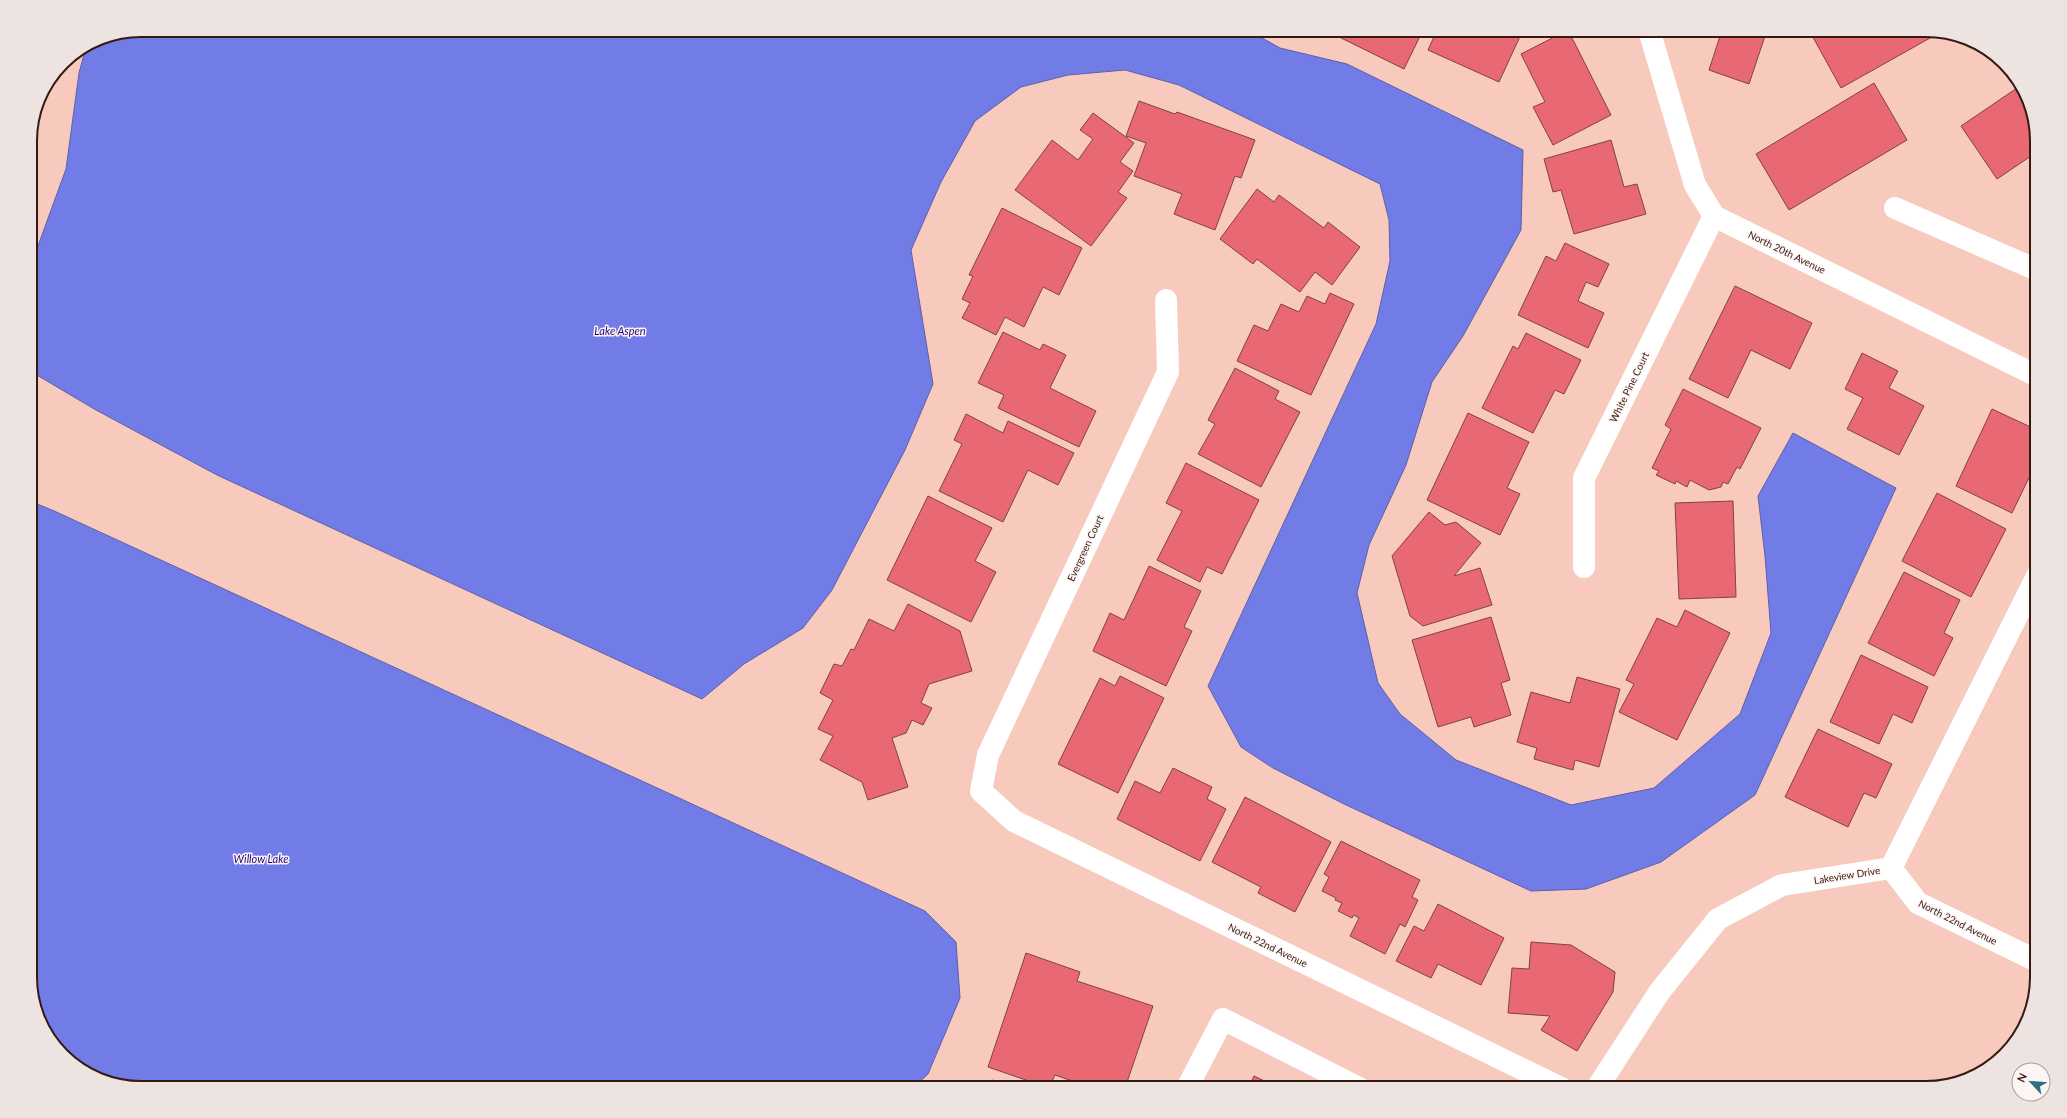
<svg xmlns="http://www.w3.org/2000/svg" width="2067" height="1118" font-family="Lato,sans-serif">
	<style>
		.water { fill: #727ce6; stroke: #605fa6 }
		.building { fill: #e86874; stroke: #834146 }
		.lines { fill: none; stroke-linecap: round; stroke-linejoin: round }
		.minor { stroke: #fff; stroke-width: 22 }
		.labels { text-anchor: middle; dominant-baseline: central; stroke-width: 3; stroke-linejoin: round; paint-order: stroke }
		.street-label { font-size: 10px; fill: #351a12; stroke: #fdf5f3 }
		.water-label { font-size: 11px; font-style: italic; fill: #240089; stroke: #fdf5f3 }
		.rim { fill: none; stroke: #351a12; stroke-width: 2 }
	</style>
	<rect width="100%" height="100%" fill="#f7cabd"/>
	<path class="water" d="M141 30H1248L1280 48 1347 64 1523 150 1521 230 1463 336 1432 382 1406 465 1369 545 1357 593 1378 683 1400 714 1456 760 1571 805 1654 788 1740 714 1771 633 1765 556 1758 496 1793 433 1896 488 1755 795 1661 862 1586 889 1531 891 1344 804 1273 768 1241 747 1208 686 1376 324 1390 261 1389 220 1380 184 1179 85 1125 70 1068 75 1021 87 975 121 941 182 911 250 933 384 905 450 832 590 803 628 744 664 702 699 217 475 96 410 30 371 31 265 66 169 79 73 86 47 99 38Z
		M30 501 52 510 925 911 956 942 960 998 928 1074 913 1088H141L92 1076 49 1038 30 984Z"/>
	<path class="building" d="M1325 30H1423L1404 69Z
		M1437 30H1523L1499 82 1428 50Z
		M1568 30 1611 115 1553 145 1533 107 1545 102 1521 54Z
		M1722 30H1767L1749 84 1709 70Z
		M1809 30H1926L1939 33 1841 88Z
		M1874 83 1907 140 1789 210 1756 154Z
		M2020 86 2037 134V152L1997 179 1961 126Z
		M1139 101 1175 114 1177 112 1255 140 1241 178 1235 176 1215 230 1174 214 1182 194 1134 176 1146 143 1126 136Z
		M1093 113 1134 143 1120 162 1133 171 1118 192 1127 198 1091 246 1015 190 1052 140 1078 160 1093 139 1080 130Z
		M1611 140 1624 187 1637 184 1646 214 1574 234 1561 190 1553 192 1544 159Z
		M1257 189 1274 202 1279 195 1324 228 1328 222 1360 247 1332 285 1315 272 1300 292 1257 259 1253 264 1220 239Z
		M1002 208 1082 248 1059 295 1043 287 1024 327 1005 317 996 335 962 318 970 303 962 299 973 276 969 275Z
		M1565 243 1609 264 1598 287 1586 282 1578 301 1604 313 1588 348 1518 315 1546 256 1556 261Z
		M1735 286 1812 323 1790 369 1751 350 1728 398 1689 379Z
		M1330 293 1354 304 1311 395 1237 361 1254 325 1268 331 1281 304 1299 312 1307 296 1325 304Z
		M1003 332 1040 350 1043 344 1066 355 1050 388 1096 411 1079 447 998 408 1004 395 978 383Z
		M1526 333 1581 360 1564 394 1555 390 1533 433 1482 408 1513 346 1518 349Z
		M1862 353 1898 371 1889 388 1924 406 1899 455 1847 429 1863 398 1845 389Z
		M1235 368 1279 391 1275 399 1300 412 1261 487 1198 454 1215 424 1208 420Z
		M1683 389 1761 428 1740 469 1737 467 1728 484 1723 482 1721 487 1709 490 1690 480 1687 487 1676 481 1675 484 1656 475 1659 471 1652 468 1671 429 1665 425Z
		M1992 409 2037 430V461L2012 513 1956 486Z
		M1468 413 1529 442 1507 488 1520 494 1500 535 1427 500Z
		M966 414 1003 433 1008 421 1074 453 1058 485 1028 470 1003 522 939 491 962 444 954 440Z
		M1186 463 1259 500 1222 574 1207 567 1200 582 1157 560 1182 511 1166 503Z
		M1937 493 2006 529 1971 597 1902 561Z
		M928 496 992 528 975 561 996 572 971 622 887 580Z
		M1733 501 1736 597 1679 599 1675 503Z
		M1429 512 1445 525 1456 522 1481 543 1454 576 1480 568 1492 605 1423 626 1410 616 1392 556Z
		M1149 566 1201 591 1184 627 1192 631 1166 686 1093 651 1110 613 1124 620Z
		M1904 572 1960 600 1944 633 1953 638 1934 676 1868 643Z
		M908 604 960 631 972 671 929 684 921 703 932 708 923 725 912 720 906 733 892 738 908 787 868 800 862 782 820 760 833 736 818 729 833 700 820 693 834 664 842 666 851 649 854 650 869 619 894 631Z
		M1685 610 1730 633 1677 740 1619 712 1634 684 1626 680 1657 618 1677 627Z
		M1491 617 1510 680 1501 683 1511 715 1474 727 1471 717 1438 727 1412 640Z
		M1861 655 1928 687 1912 723 1893 714 1879 744 1830 722Z
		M1120 676 1164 698 1118 793 1058 764 1100 678 1115 686Z
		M1577 677 1620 689 1599 767 1575 760 1573 770 1534 759 1537 748 1517 742 1531 692 1570 703Z
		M1818 729 1892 764 1876 798 1864 793 1848 827 1785 797Z
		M1173 768 1212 787 1207 799 1226 809 1200 861 1117 819 1135 781 1160 793Z
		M1245 797 1331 842 1295 912 1258 893 1261 887 1212 862Z
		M1341 841 1420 880 1412 897 1418 900 1405 927 1400 924 1385 954 1350 936 1359 918 1354 915 1352 918 1338 911 1342 903 1335 900 1336 898 1322 891 1329 877 1324 874Z
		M1438 904 1504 938 1481 985 1438 964 1431 978 1396 961 1414 926 1424 931Z
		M1531 942 1571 945 1615 972 1613 992 1577 1051 1541 1030 1550 1016 1508 1013 1512 968 1529 969Z
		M1026 953 1080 972 1077 981 1153 1006 1125 1088H1092L1055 1075 1049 1088 988 1067Z
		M1254 1076 1279 1088H1248Z
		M992 1080 1016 1088H989Z"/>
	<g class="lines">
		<path class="minor" d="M1649 30 1695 185 1714 216 2037 376
			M1895 208 2037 270
			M1166 300 1168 372 988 755 981 791 1014 821 1561 1088
			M1584 567V478L1714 216
			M1891 868 1918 903 2037 961
			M1187 1088 1223 1019 1359 1088
			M1597 1088 1660 991 1718 919 1782 885 1891 868 2037 576"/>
	</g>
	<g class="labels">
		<g class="street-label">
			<text transform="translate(1787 252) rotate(26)">North 20th Avenue</text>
			<text transform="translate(1629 387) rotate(-64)">White Pine Court</text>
			<text transform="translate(1085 548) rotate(-65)">Evergreen Court</text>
			<text transform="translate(1847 875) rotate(-9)">Lakeview Drive</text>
			<text transform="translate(1958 922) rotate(27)">North 22nd Avenue</text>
			<text transform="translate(1268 945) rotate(26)">North 22nd Avenue</text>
		</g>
		<g class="water-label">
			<text x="620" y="330">Lake Aspen</text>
			<text x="261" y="858">Willow Lake</text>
		</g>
	</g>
	<path d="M0 0H2067V1118H0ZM141 37H1926A104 104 0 0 1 2030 141V977A104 104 0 0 1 1926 1081H141A104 104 0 0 1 37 977V141A104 104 0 0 1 141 37Z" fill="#ede3e1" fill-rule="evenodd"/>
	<path class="rim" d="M141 37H1926A104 104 0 0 1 2030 141V977A104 104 0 0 1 1926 1081H141A104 104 0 0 1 37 977V141A104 104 0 0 1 141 37Z"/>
	<g transform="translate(2031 1082) rotate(296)"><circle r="19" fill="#fdf5f3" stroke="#ad9d99"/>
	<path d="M0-3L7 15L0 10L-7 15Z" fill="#2c7081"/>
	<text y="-6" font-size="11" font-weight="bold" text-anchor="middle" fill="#351a12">N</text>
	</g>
</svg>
